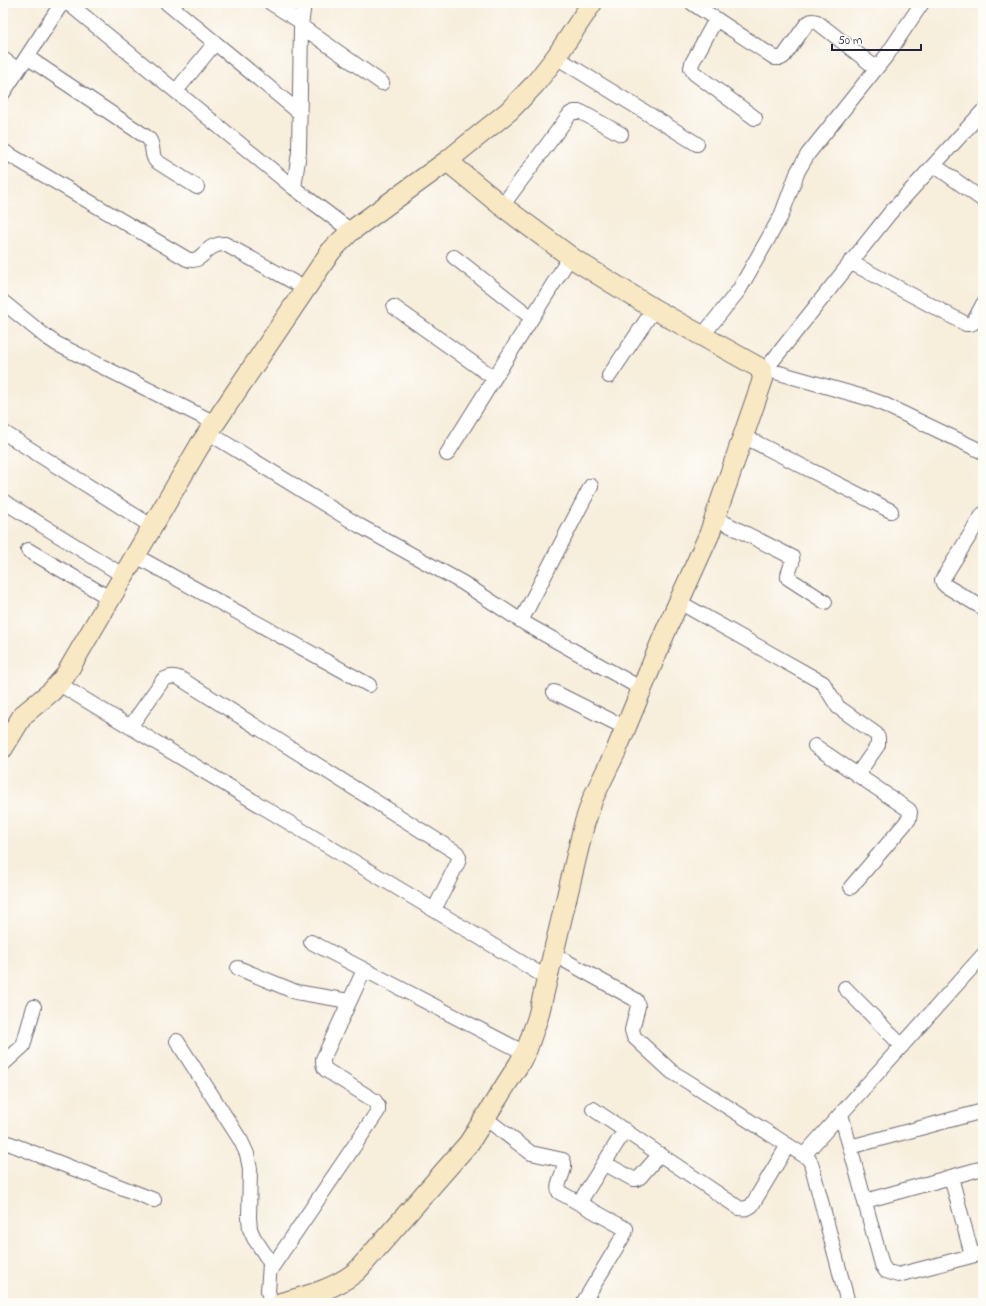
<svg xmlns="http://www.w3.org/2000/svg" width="986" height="1306" font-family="'Indie Flower',sans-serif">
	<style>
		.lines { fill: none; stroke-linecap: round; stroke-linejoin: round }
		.street-casing { stroke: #6d6973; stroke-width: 16 }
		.secondary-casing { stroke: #6d6973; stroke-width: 22 }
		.street { stroke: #fff; stroke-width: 14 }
		.secondary { stroke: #f8e8c3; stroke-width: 20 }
	</style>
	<rect width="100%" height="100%" fill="#fdfcf7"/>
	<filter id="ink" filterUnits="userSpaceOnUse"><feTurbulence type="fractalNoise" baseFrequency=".025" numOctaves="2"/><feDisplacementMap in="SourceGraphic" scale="8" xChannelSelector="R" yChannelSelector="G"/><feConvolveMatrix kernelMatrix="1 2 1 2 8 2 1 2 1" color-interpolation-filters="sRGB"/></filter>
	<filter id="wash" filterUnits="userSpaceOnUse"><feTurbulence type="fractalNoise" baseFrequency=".012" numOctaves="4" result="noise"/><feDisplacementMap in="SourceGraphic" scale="16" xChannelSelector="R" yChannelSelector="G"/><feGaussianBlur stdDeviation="0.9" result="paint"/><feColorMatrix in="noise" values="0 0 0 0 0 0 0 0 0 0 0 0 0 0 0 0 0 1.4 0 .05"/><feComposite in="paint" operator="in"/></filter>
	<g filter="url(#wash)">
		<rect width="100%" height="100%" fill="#f7eedc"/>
	</g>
	<g filter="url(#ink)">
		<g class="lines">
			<defs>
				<path id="street" d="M68 3 294 188 351 231
					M167 3 300 113
					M271 3 301 22
					M692 3 775 58H781L784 56 806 25C810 21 812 20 817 22L876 68
					M716 19 692 63 691 68 694 73 755 118
					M301 26 382 83
					M27 57 148 138C155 145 150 154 156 161L197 187
					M556 57 697 144
					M3 59 18 70
					M176 91 215 43
					M3 93 62 3
					M3 151 187 259C203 265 204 243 225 244L306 289
					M934 165 983 200
					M294 188 299 152 301 26 304 3
					M502 206 570 114 574 112H581L621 134
					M454 257 532 318
					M850 262 966 324H970L973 323 983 304
					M3 302 45 336 57 344 215 423
					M394 307 494 378
					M702 336 739 290 781 216 798 171 808 154 887 55 922 3
					M758 367 867 398 881 403 983 452
					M766 369 890 213 983 111
					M609 376 654 309
					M3 432 153 527
					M209 433 360 526 463 583 526 624 642 689
					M743 436 891 511
					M447 454 570 257
					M3 501 124 576
					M983 514 942 580 943 583 946 586 983 608
					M715 518 790 556 792 557C794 565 787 571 788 578L825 602
					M28 550 111 599
					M136 556 369 685
					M679 602 823 683 838 707 876 734 878 738V745L857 775
					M521 621 591 486
					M59 684 547 978
					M554 692 626 728
					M130 727 163 680C170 676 174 676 181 679L457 853 459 857 458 862 434 910
					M815 746 909 810 910 812 909 819 851 887
					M311 942 525 1053
					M553 954 636 1000 638 1006 632 1030 634 1037 672 1072 682 1078 808 1158 811 1163 848 1303
					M238 968 296 992 349 1001
					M845 988 902 1046
					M177 1041 241 1141 247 1154 250 1169 249 1218 250 1229 254 1238 268 1259 270 1264 268 1291 271 1303
					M3 1064 23 1046 34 1007
					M593 1109 739 1208C744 1209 748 1209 752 1205L788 1145
					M841 1114 882 1265 886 1271 898 1275 983 1253
					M485 1118 531 1153 563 1160C568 1170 555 1182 559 1192L626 1229 625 1233 583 1303
					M3 1141 154 1200
					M850 1147 983 1111
					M804 1155 983 955
					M604 1163 633 1179H636L640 1177 660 1154
					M951 1177 972 1255
					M865 1201 983 1168
					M579 1203 625 1130
					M270 1270 378 1111V1106L375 1101 326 1070C323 1067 323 1064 323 1059L364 970"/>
				<path id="secondary" d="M3 748 23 715 52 691 65 676 200 445 331 251 351 231 447 161 509 111 535 84 556 57 592 3
					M281 1303C308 1296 335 1289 357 1271L469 1143 519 1064 527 1049 538 1017 584 825 593 798 616 751 667 628 709 535 763 379 761 370 758 367 654 309 575 260 502 206 447 161"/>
			</defs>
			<use href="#street" class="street-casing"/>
			<use href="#secondary" class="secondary-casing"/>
			<use href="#street" class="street"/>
			<use href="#secondary" class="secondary"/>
		</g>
	</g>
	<rect width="986" height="1306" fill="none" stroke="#fdfcf7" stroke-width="16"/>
	<path d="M832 44v6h89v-6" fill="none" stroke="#22223b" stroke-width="2"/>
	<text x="838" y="44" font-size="12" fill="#22223b" stroke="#fdfcf7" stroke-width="3" paint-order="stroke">50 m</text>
</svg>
